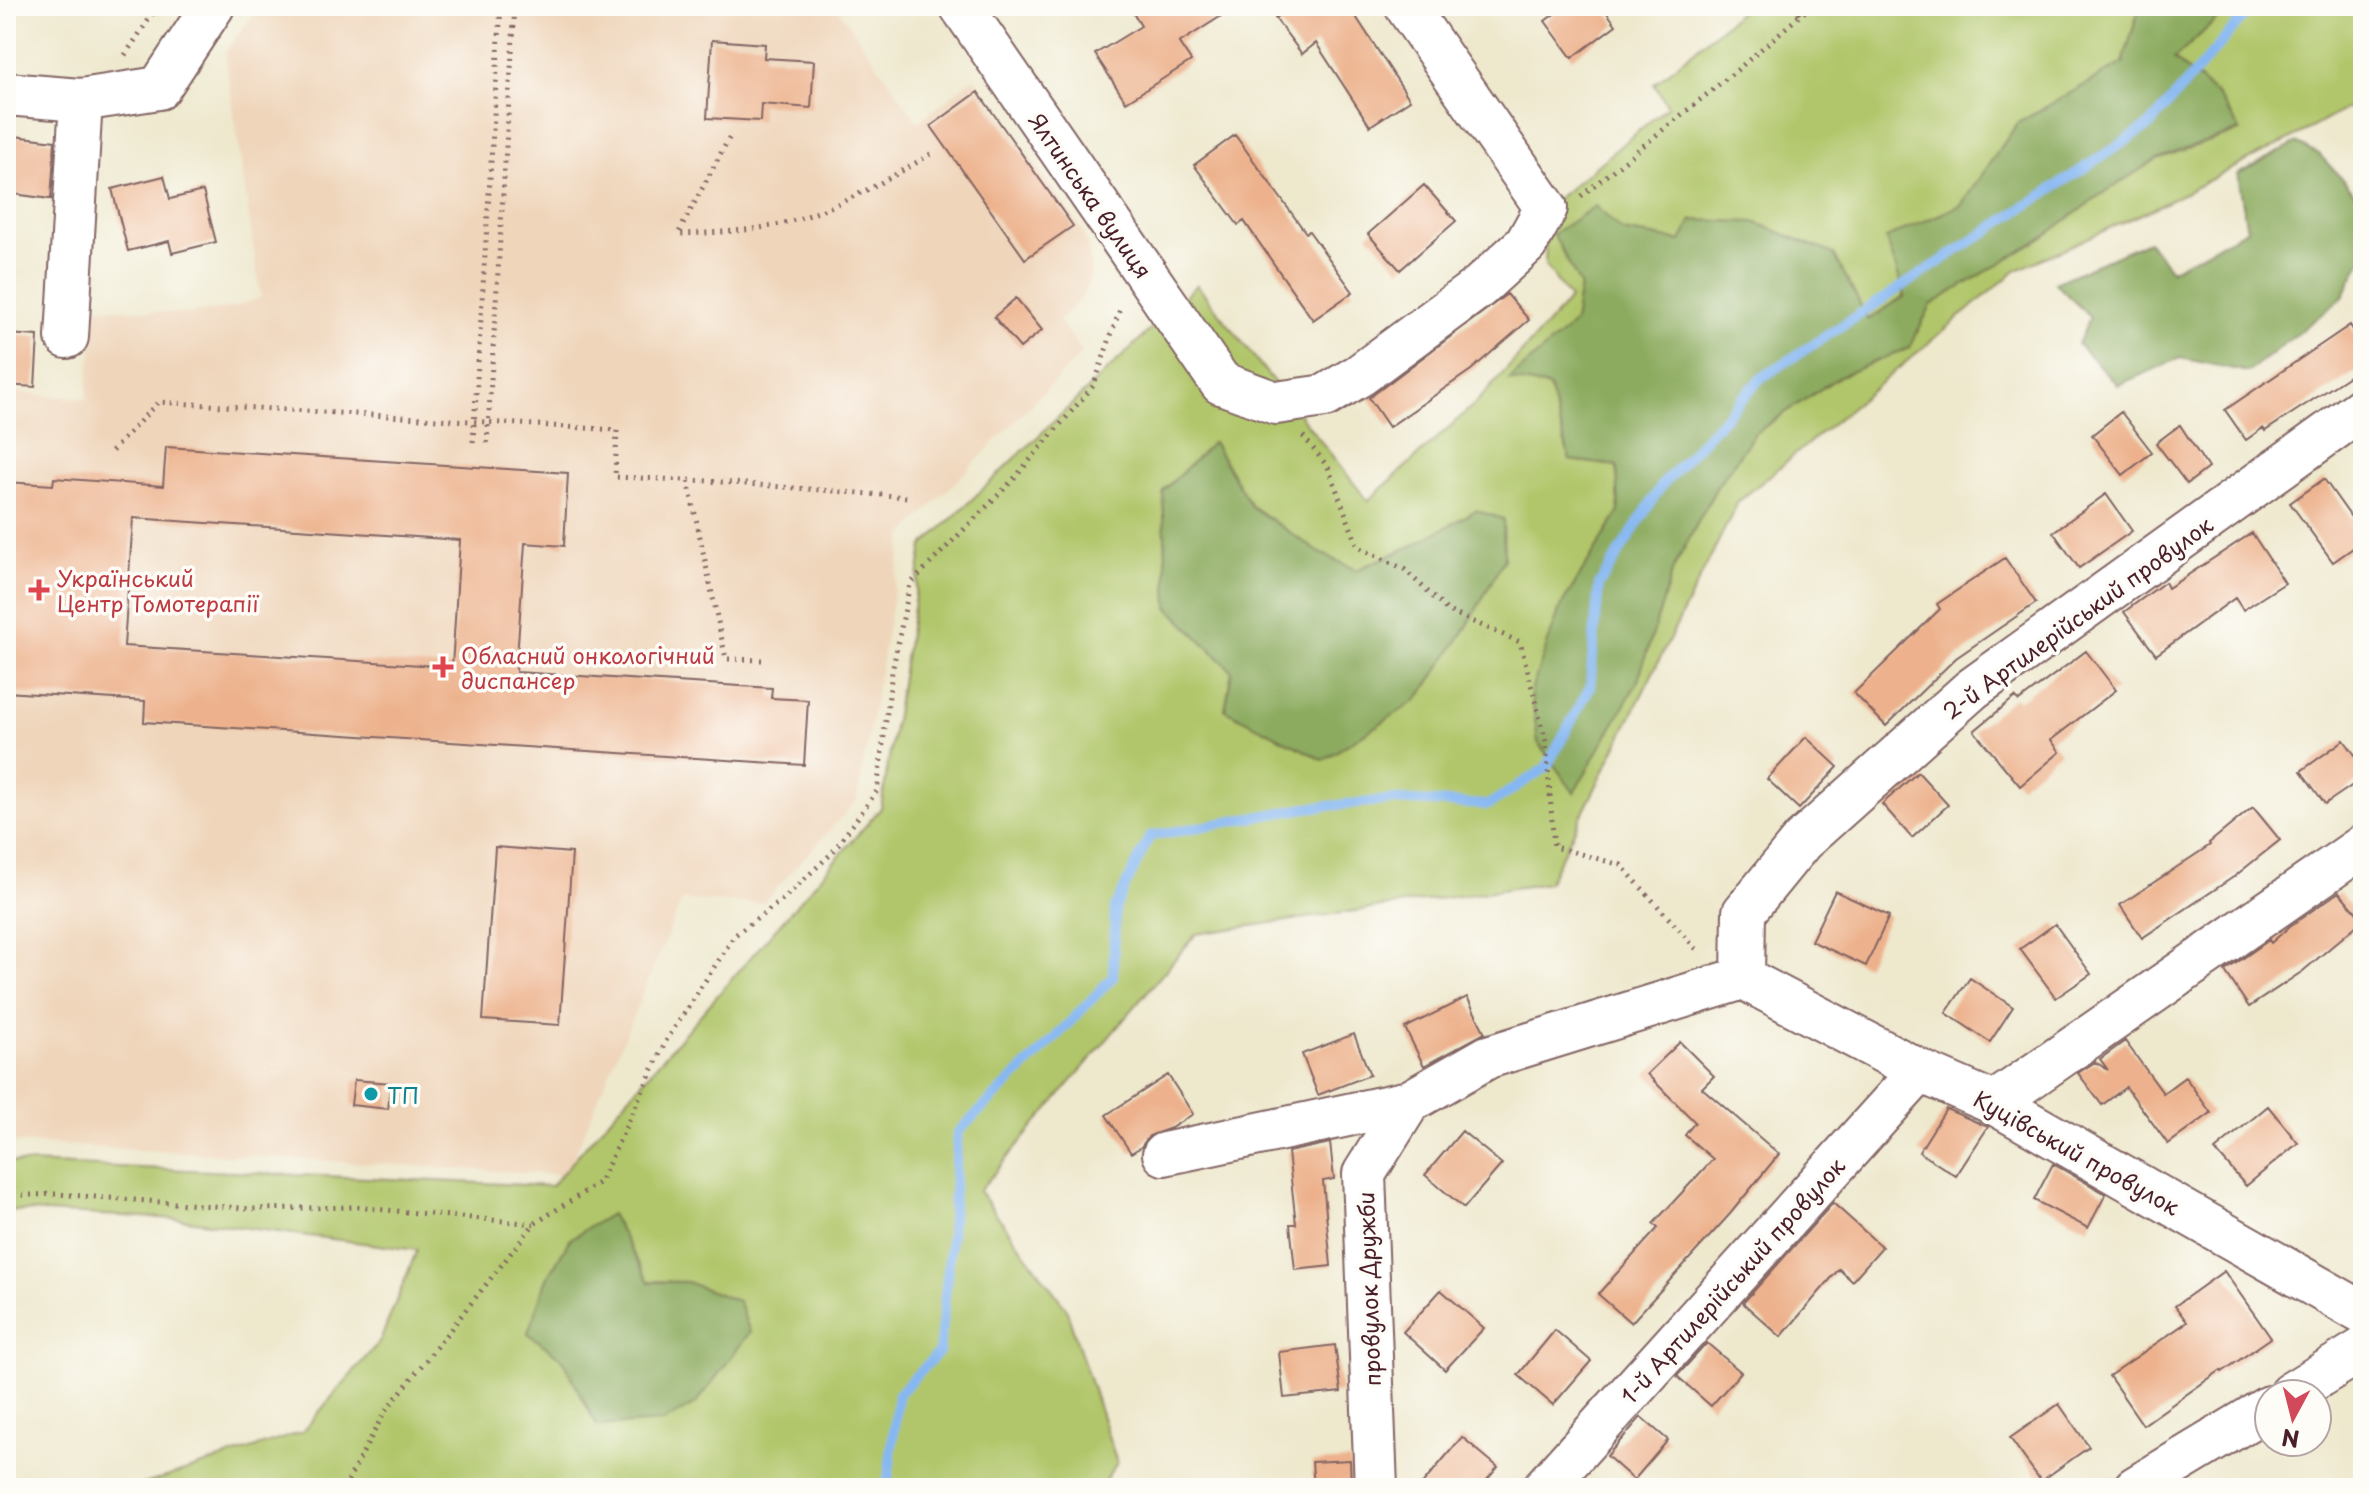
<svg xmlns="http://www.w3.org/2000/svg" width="2369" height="1494" font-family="'Playpen Sans',sans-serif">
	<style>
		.built { fill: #efd6bb }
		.green { fill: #b1c66b; stroke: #7e724b; stroke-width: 2; fill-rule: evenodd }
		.forest { fill: #8cab5f; stroke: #6b6545; stroke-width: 2 }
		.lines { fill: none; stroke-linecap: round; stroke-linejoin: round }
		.stream { stroke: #86b7f2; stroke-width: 10 }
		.building { fill: #edb28d; fill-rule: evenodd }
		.minor-casing { stroke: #836564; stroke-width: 46 }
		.path { stroke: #836564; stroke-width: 5; stroke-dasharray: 2 6; stroke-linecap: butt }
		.minor { stroke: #fff; stroke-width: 42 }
		.health-dot { fill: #e0444e; stroke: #fdfcf7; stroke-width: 3 }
		.culture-dot { fill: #0f9aa8; stroke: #fdfcf7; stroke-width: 3 }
		.labels { text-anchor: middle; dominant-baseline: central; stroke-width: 7; stroke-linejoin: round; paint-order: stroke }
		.street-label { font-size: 22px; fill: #4a1f2b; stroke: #fdfcf7 }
		.health-label { font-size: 22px; fill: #be3a42; stroke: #fdfcf7; text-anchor: start }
		.culture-label { font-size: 22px; fill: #0d838f; stroke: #fdfcf7; text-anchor: start }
	</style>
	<rect width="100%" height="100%" fill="#fdfcf7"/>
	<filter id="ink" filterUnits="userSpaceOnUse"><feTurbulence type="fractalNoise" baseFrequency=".0125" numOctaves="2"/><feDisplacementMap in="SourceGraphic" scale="16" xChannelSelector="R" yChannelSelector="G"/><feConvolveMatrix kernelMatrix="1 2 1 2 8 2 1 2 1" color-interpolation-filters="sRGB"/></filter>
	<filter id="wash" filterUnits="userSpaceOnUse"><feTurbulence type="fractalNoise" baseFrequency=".006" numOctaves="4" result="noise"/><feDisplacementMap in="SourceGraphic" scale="32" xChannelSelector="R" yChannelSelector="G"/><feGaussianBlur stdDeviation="1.8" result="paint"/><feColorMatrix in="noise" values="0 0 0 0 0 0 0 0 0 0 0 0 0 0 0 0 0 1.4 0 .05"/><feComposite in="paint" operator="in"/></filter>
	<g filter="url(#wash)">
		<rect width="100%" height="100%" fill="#eee8cd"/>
		<path class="built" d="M260 6H836L918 122 974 78 1082 230 1089 251 1091 275 1087 287 1080 300 1059 320 1082 353 904 534 857 800 763 903 682 900 566 1175 6 1142V392L86 399 97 307 183 314 227 309 261 298 225 52Z"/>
		<path class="green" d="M1747 6H2140L2123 63 2018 123 1961 205 1887 238 1905 296 1867 320 1834 254 1681 241 1622 231 1580 285 1574 323 1549 387 1570 460 1617 466 1619 512 1560 608 1637 683 1673 569 1716 488 1755 433 1840 376 1909 348 1931 305 2045 236 2097 197 2157 159 2240 131 2217 95 2174 59 2231 6H2363V99L2307 130 2165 203 2015 271 1738 502 1548 883 1196 934 979 1191 1066 1308 1117 1463 1099 1488H133L302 1432 380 1341 417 1250 179 1219 6 1210V1162L551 1186 881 808 923 546 1197 285 1368 501 1478 401 1570 299 1545 265 1546 231 1558 198 1668 106 1654 84ZM1213 442 1251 506 1320 553 1356 570 1416 544 1504 559 1465 630 1418 699 1225 710 1232 671ZM547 1278 687 1282 597 1426 563 1359 528 1333Z"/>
		<path class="forest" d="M2140 6H2231L2174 59 2217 95 2240 130 2157 159 2097 197 2045 236 1931 305 1909 348 1840 376 1755 433 1716 488 1673 569 1637 683 1574 793 1538 742 1531 691 1560 608 1619 512 1617 466 1570 460 1549 387 1509 380 1574 323 1580 285 1553 234 1595 206 1622 231 1681 241 1692 220 1754 222 1834 254 1868 320 1905 296 1886 238 1961 205 2018 123 2123 63Z
			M2295 143 2318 153 2363 202V258L2342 298 2248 372 2180 358 2118 385 2078 344 2090 317 2055 283 2148 241 2171 270 2247 230 2238 174Z
			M1213 442 1251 506 1320 553 1356 570 1416 544 1476 510 1503 519 1504 559 1465 630 1417 700 1323 760 1225 710 1232 671 1168 607 1163 491Z
			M611 1214 649 1282H687L738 1301 750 1332 697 1403 663 1422 597 1426 563 1360 528 1333 547 1278 570 1239Z"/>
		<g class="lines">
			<path class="stream" d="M882 1488 888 1481 898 1394 939 1352 950 1249 958 1132 1049 1044 1113 977 1115 908 1150 836 1306 808 1392 800 1488 805 1546 768 1590 687 1599 585 1662 485 1760 379 2150 125 2253 6"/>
		</g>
		<g id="blocks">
			<path class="building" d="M1129 6H1237L1179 43 1191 61 1126 102 1095 54 1141 26Z
				M1292 6H1349L1410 100 1370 126 1316 43 1302 54 1275 18Z
				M1565 6H1602L1616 25 1572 58 1545 21Z
				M712 40 765 44 764 58 814 61 811 108 761 104 760 121 707 118Z
				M978 92 1073 226 1025 259 931 126Z
				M6 135 55 141 51 199 6 193Z
				M1235 135 1306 233 1309 231 1353 292 1313 320 1244 221 1238 225 1194 165Z
				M164 176 170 199 203 191 216 242 172 253 169 241 128 251 112 189Z
				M1424 185 1456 221 1400 270 1368 234Z
				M1507 294 1529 320 1471 370 1389 427 1369 398Z
				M1016 298 1042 330 1020 348 994 317Z
				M2350 325 2363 346V367L2265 431 2263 428 2246 440 2225 410Z
				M6 334 38 336 35 387 6 385Z
				M2121 412 2152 452 2123 475 2092 435Z
				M2180 425 2208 468 2187 484 2156 443Z
				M166 447 568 473 564 546 525 543 516 672 772 688 771 698 808 700 804 765 144 722 145 701 6 692V482L53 485 54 478 163 486ZM133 518 460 540 452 667 124 646Z
				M2324 479 2363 534V541L2333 562 2290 503Z
				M2106 494 2132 531 2079 568 2053 532Z
				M2252 533 2285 583 2243 610 2235 598 2156 655 2124 612 2165 582 2168 588Z
				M2005 558 2036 603 1956 658 1886 726 1854 693 1940 609 1937 604Z
				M2086 651 2116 690 2051 740 2060 752 2020 786 1974 731 2015 697 2019 701Z
				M1806 737 1838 767 1799 809 1767 779Z
				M2344 740 2363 766V778L2325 804 2301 771Z
				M1918 772 1948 805 1912 838 1882 804Z
				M2253 807 2280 840 2235 876 2142 938 2120 905 2210 845 2209 843Z
				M495 847 572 853 560 1025 483 1020Z
				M1835 891 1889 916 1866 966 1811 941Z
				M2339 892 2363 920 2303 971 2249 1007 2225 971 2269 940 2271 943 2290 926Z
				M2055 924 2091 974 2056 998 2020 949Z
				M1970 978 2013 1007 1990 1042 1946 1013Z
				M1467 997 1485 1033 1424 1066 1405 1028Z
				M1354 1034 1370 1075 1318 1095 1302 1054Z
				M2125 1041 2163 1093 2185 1077 2211 1113 2168 1144 2126 1087 2102 1105 2078 1073 2095 1062 2108 1070 2100 1059Z
				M1680 1042 1714 1076 1702 1088 1779 1154 1730 1214 1631 1323 1598 1294 1658 1228 1653 1224 1713 1159 1685 1135 1695 1122 1647 1074Z
				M1168 1075 1193 1114 1171 1128 1149 1136 1141 1147 1131 1153 1106 1115Z
				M354 1080 391 1083 388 1109 351 1105Z
				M2268 1106 2298 1143 2246 1186 2215 1150Z
				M1946 1109 1988 1127 1956 1176 1919 1152Z
				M1462 1131 1502 1164 1464 1208 1425 1175Z
				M1330 1143 1334 1179 1323 1181 1331 1266 1295 1270 1290 1224H1296L1288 1152Z
				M2053 1164 2106 1194 2088 1228 2034 1200Z
				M1833 1203 1882 1247 1852 1281 1839 1269 1781 1337 1743 1303Z
				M2224 1271 2271 1338 2222 1372 2221 1370 2143 1425 2109 1376 2187 1322 2175 1306Z
				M1441 1290 1484 1328 1445 1370 1403 1332Z
				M1555 1330 1591 1361 1553 1405 1518 1375Z
				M1707 1343 1741 1372 1711 1406 1677 1376Z
				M1335 1345 1341 1392 1284 1398 1279 1352Z
				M2059 1404 2089 1447 2041 1481 2010 1438Z
				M1641 1417 1668 1440 1634 1480 1607 1456Z
				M1462 1437 1498 1467 1480 1488H1419Z
				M1350 1460 1351 1488H1314L1312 1462Z"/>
		</g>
	</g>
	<g filter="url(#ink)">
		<use href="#blocks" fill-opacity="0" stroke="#836564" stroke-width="2"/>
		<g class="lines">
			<defs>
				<path id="minor" d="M961 6 1221 383 1276 403 1325 396 1360 375 1479 287 1526 244 1546 208 1406 6
					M6 94 81 100 159 88 213 6
					M67 337 81 100
					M1743 978 1920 1071 1994 1103 2363 1313
					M1994 1103 2363 846
					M1164 1154 1409 1102 1488 1057 1743 978 1744 912 1802 841 1972 689 2363 408
					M2290 1394 2363 1349
					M1376 1488 1364 1174 1409 1102
					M1544 1488 1920 1071
					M2135 1488 2269 1407"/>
			</defs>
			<use href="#minor" class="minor-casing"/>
			<path class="path" d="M1794 6 1800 16
				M125 55 158 6
				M729 138 678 234C709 233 740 232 771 226 826 215 886 181 934 152
				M1581 196 1737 70 1811 6
				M1303 436 1328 467 1358 547 1404 569 1448 611 1520 642 1546 742 1554 847 1621 865 1699 952
				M473 442 501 6
				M487 443 515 6
				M112 451 158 402 617 430 615 477 708 481 908 497
				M688 481 726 659 763 660
				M6 1196 56 1194 253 1209 355 1207 534 1224
				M344 1488 384 1413 534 1224 600 1182 666 1041 735 935 781 901 832 853 877 791 892 672 910 584 1012 481 1094 385 1121 306"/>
			<use href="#minor" class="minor"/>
		</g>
	</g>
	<g class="health-dot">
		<path d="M35 578h8v8h8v8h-8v8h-8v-8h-8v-8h8z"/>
		<path d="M439 655h8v8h8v8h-8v8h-8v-8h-8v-8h8z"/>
	</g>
	<circle class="culture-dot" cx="371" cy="1094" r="8"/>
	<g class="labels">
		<g class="street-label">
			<text transform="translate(1091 195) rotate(55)">Ялтинська вулиця</text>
			<text transform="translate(2077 617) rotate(-36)">2-й Артилерійський провулок</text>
			<text transform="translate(2077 1152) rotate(29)">Куцівський провулок</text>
			<text transform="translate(1732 1280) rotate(-48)">1-й Артилерійський провулок</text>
			<text transform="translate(1368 1289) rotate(-92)">провулок Дружби</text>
		</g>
		<g class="health-label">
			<text x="57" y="577">Український<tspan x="57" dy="25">Центр Томотерапії</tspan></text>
			<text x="461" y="654">Обласний онкологічний<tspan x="461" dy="25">диспансер</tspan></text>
		</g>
		<g class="culture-label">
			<text x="387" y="1094">ТП</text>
		</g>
	</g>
	<rect width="2369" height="1494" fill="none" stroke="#fdfcf7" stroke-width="32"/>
	<g transform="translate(2293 1418) rotate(187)"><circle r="38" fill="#fdfcf7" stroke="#b5a4a5" stroke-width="2"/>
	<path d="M0-6L14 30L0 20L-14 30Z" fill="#d1495b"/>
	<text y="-12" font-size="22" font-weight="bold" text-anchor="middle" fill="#4a1f2b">N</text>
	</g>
</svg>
